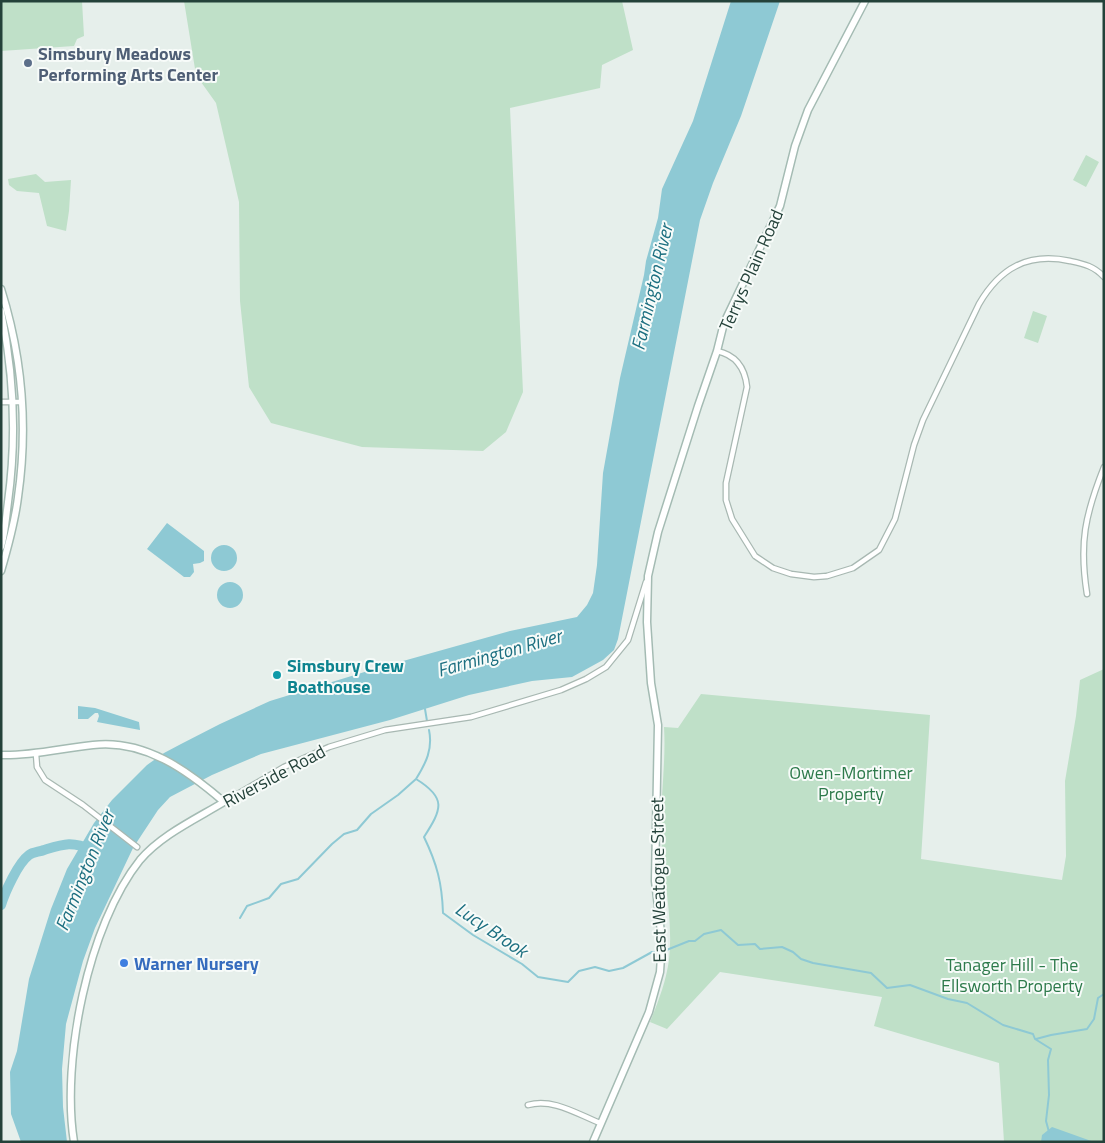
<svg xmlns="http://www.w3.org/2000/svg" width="1105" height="1143" font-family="'Titillium Web',sans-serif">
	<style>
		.green { fill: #bfe0c8 }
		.water { fill: #8ec9d4 }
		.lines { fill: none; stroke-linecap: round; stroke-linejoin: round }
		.stream { stroke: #8ec9d4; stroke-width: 2 }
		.river { stroke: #8ec9d4; stroke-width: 10 }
		.street-casing { stroke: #a8b8b2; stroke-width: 7 }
		.secondary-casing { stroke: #a4bbb3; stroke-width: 9 }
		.street { stroke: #fff; stroke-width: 4.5 }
		.secondary { stroke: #fff; stroke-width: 6 }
		.service-dot { fill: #5c6f8a; stroke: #f7fbf9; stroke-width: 2 }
		.culture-dot { fill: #0f9aa8; stroke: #f7fbf9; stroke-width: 2 }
		.shop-dot { fill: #3f7fe0; stroke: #f7fbf9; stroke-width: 2 }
		.labels { text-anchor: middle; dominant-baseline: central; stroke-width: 4; stroke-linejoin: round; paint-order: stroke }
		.service-label { font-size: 18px; font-weight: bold; fill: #4e5e75; stroke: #f7fbf9; text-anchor: start }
		.street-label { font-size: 18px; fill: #24423a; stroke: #f7fbf9 }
		.culture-label { font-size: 18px; font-weight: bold; fill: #0d838f; stroke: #f7fbf9; text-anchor: start }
		.park-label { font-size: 18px; fill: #2d7a4b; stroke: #f7fbf9 }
		.shop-label { font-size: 18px; font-weight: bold; fill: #366cbe; stroke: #f7fbf9; text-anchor: start }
		.water-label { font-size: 19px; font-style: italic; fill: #1c6f80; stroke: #f7fbf9 }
	</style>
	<rect width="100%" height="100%" fill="#e6efeb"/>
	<path class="green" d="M1 1H82L84 36 77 39 74 46 1 51Z
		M184 1H622L633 50 602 65 600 88 510 108 523 392 506 432 483 451 362 447 271 423 249 387 240 301 239 202 216 103 196 75Z
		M1086 155 1099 162 1086 187 1073 180Z
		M36 174 45 182 71 180 69 211 66 231 47 226 39 193 17 191 9 185 8 179Z
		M1033 311 1047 316 1038 343 1024 338Z
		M1104 669V1142H1004L999 1063 874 1026 882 997 720 972 667 1029 650 1022C658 1002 666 982 669 960 674 915 661 871 661 826 661 793 666 760 664 727L678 728 701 694 930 715 921 859 1062 880 1066 856 1065 781 1076 716 1080 680Z"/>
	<path class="water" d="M731 1H780L741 116 713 183 700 220 618 639 614 650 603 660 572 677 532 681 469 695 390 720 261 754 212 775 170 797 158 810 133 848 95 928 83 961 66 1024 62 1069 63 1107 67 1142H21L11 1114 10 1072 17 1051 29 979 51 909 67 869 94 823 112 800 147 765 164 753 181 744 220 724 270 701 371 670 510 631 577 617 587 605 593 593 597 565 603 473 620 378 644 275 646 261 658 218 662 189 693 121Z
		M167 523 204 551V561L200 563 193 564 194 572 190 577H184L147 549Z
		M211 558a13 13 0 1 1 26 0a13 13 0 1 1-26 0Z
		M217 595a13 13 0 1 1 26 0a13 13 0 1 1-26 0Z
		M78 706 95 708 139 722 140 730 97 722 99 716 98 713H95L88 719H78Z
		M1052 1127 1094 1142H1041L1042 1135Z"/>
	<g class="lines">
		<path class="stream" d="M425 709 427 721
			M429 730C433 749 426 763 416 779 447 798 442 809 424 837 437 864 442 883 443 913L473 935 522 964 538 977 568 982 579 971 595 967 609 971 623 968 652 952H657
			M240 918 247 906 269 898 281 884 298 879 332 844 344 834 357 830 371 814 398 795 416 779
			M664 951 689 941H695L704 934 721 930 738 945 755 944 760 949 782 947 793 952 801 959 813 963 871 973 887 988 910 985 948 999 967 1003 1003 1025 1033 1034 1035 1039 1051 1049 1048 1060 1049 1095 1046 1121 1049 1132
			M1036 1039 1051 1035 1087 1029 1094 1019 1098 998 1104 994"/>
		<path class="river" d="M1 905C5 892 18 863 29 855 33 852 39 852 44 850 64 844 72 841 92 850"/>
		<defs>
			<path id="street" d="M717 351C736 355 745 368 747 387L726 483V500L732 519 755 556 773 568 791 574 814 577 827 576 853 568 879 550 895 519 914 445 923 420 979 304C1000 268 1028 252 1070 261 1084 264 1094 266 1104 277
				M1 402H21
				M1087 594C1079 543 1085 515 1104 467
				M36 754 37 767 45 780 83 805 137 847
				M224 802 284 767 329 747 385 730 471 717 561 690 586 679 606 667 628 640 646 582
				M528 1105C553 1098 577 1114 600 1123"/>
			<path id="secondary" d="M1 289C22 356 28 428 18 497 15 522 8 547 1 571
				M1 311C14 375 17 437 8 502 6 517 5 533 1 547
				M1 755C33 756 62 748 93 745 144 739 187 770 224 802 196 819 161 835 140 860 88 925 61 1061 74 1142
				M593 1142 649 1012 660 972 662 941 655 881 658 725 651 683 647 622 648 576 658 532 698 406 717 351 724 323 780 206 795 146 808 110 865 1"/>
		</defs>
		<use href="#street" class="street-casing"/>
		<use href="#secondary" class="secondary-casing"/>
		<use href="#street" class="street"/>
		<use href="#secondary" class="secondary"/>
	</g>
	<circle class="service-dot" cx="28" cy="63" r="5"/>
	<circle class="culture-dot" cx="277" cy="675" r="5"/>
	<circle class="shop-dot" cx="124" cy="963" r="5"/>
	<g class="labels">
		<g class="service-label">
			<text x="38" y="53">Simsbury Meadows<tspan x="38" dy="21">Performing Arts Center</tspan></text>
		</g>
		<g class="street-label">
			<text transform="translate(751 270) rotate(-66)">Terrys Plain Road</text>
			<text transform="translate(274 776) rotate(-28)">Riverside Road</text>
			<text transform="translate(658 880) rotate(-91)">East Weatogue Street</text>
		</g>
		<g class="culture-label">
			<text x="287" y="665">Simsbury Crew<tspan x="287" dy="21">Boathouse</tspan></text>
		</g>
		<g class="park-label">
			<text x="851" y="772">Owen-Mortimer<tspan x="851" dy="21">Property</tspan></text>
			<text x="1012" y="964">Tanager Hill - The<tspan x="1012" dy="21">Ellsworth Property</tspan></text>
		</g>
		<g class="shop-label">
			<text x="134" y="963">Warner Nursery</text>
		</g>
		<g class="water-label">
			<text transform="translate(651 287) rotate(-77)">Farmington River</text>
			<text transform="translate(499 652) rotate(-16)">Farmington River</text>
			<text transform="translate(84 870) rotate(-68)">Farmington River</text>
			<text transform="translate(492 929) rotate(34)">Lucy Brook</text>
		</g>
	</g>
	<rect width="1105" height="1143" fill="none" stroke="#24423a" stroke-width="5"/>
</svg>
